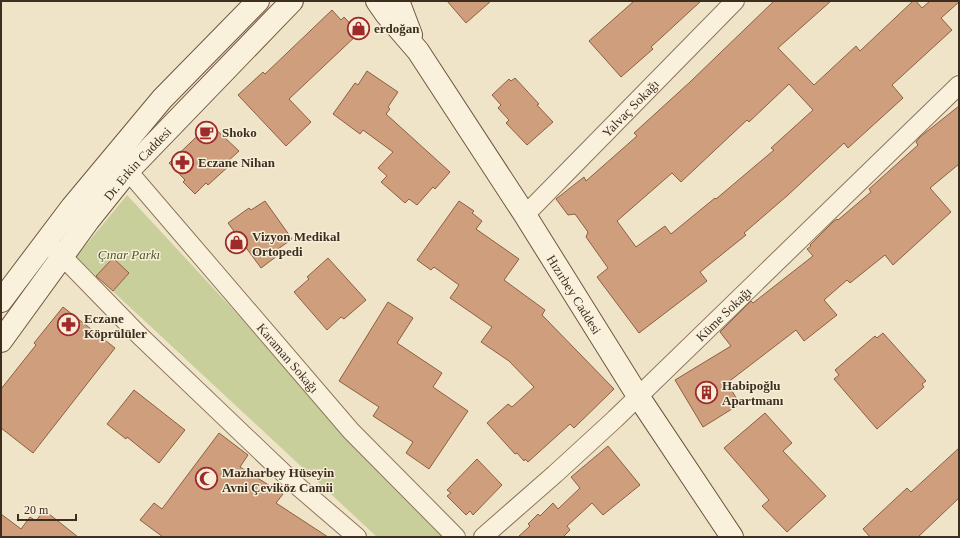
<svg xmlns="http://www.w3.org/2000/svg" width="960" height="538" font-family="Georgia,serif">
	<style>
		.green { fill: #c9cf9b }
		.building { fill: #cf9f7d; stroke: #8d5f41; fill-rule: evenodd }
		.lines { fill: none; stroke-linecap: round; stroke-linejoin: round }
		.street-casing { stroke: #8d765c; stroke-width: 20 }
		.secondary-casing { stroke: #6f573f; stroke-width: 24 }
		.street { stroke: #faf1dc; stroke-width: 18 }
		.secondary { stroke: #faf1dc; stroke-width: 22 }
		.labels { text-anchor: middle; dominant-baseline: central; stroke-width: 3; stroke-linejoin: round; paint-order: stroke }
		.poi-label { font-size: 13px; font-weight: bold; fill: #3d2e20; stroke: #f7eed8; text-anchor: start }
		.street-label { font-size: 13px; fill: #3d2e20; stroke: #f7eed8 }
		.park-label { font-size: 13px; font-style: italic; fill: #4d5a26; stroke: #f7eed8 }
	</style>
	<rect width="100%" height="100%" fill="#f0e4c8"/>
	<path class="green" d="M127 195 444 537H377L76 257Z"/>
	<path class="building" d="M447 1H491L466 23Z
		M634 1H701L651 47 653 49 621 77 589 41Z
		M774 1H831L778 48 814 85 856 46 860 51 913 1H916L922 8 930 1H959V2L941 18 952 30 892 85 903 98 848 148 844 143 788 195 744 233 746 235 700 272 707 281 639 333 597 277 608 268 586 237 588 232 575 214 568 215 556 199 584 177 586 181 637 136 634 133 690 82ZM789 84 813 110 771 148 774 150 716 199 715 198 671 234 665 226 636 247 617 221 672 173 681 182 747 120 749 122Z
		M332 10 341 20 344 17 359 33 289 99 311 122 286 146 238 95 263 72 265 74Z
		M367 71 398 92 388 107 390 109 386 114 450 172 435 189 433 187 417 205 409 199 405 203 381 182 387 176 378 168 393 152 363 130 360 134 333 114 355 83 358 85Z
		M515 78 539 104 537 105 553 122 527 145 506 123 509 120 498 108 501 105 492 95 509 79 511 81Z
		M959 106V164L930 188 951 212 893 265 885 255 850 283 847 280 824 300 837 315 804 341 796 330 727 383 740 404 703 427 675 380 731 346 720 332 751 301 753 303 813 256 807 249 811 246 810 245 833 222 837 219 838 220 871 192 869 189 918 145 916 142 920 137Z
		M210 124 239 151 227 162 230 165 208 185 206 183 195 194 183 182 185 180 169 163Z
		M265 201 292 239 278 249 281 253 261 268 228 223 249 208 251 210Z
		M459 201 474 211 472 213 482 221 476 229 519 259 504 280 545 310 542 315 614 389 574 428 570 424 528 462 525 459 524 461 517 453 515 454 487 423 508 404 512 407 534 387 509 361 481 342 492 327 450 298 459 285 434 267 431 270 417 260Z
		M113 258 129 273 113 291 96 276Z
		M328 258 366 300 344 319 341 317 327 330 294 292 309 279 307 277Z
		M388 302 413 318 397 343 442 373 433 387 468 411 429 469 406 453 413 442 373 416 379 407 339 381Z
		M63 307 115 348 33 453 1 428V389L36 345 34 343Z
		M883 333 926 381 922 384 924 387 877 429 834 379 839 375 835 370 875 336 877 338Z
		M134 390 185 430 159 463 127 437 126 439 107 424Z
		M765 413 792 443 783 451 826 496 787 532 762 506 769 500 724 448Z
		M219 433 248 455 240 467 283 494 276 503 328 537H163L140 520 154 503 162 509Z
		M608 446 640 485 603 515 592 503 567 526 570 530 563 537H518L530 526 528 524 538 514 540 516 553 503 558 509 580 488 571 477Z
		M959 448V498L918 537H870L863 529 907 488 911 492Z
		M477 459 502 485 473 515 470 511 466 515 447 496 451 493 447 490Z
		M44 510 78 537H1V514L21 529 30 517 36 521Z"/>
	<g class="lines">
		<defs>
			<g id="street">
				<path id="s1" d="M128 171 351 431 456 537"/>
				<path id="s2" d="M525 215 735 1"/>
				<path d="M53 249 63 257 139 335 294 483 357 537"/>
				<path id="s3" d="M483 537 555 474 615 419 959 85"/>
			</g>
			<g id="secondary">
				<path id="s4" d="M377 1 386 14 418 51 525 215 638 396 732 537"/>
				<path d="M397 1 400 6 411 35"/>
				<path d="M1 301 72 207 162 99 258 1"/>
				<path id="s5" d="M1 341 88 221 128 171 292 1"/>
			</g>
		</defs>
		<use href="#street" class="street-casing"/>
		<use href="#secondary" class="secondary-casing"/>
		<use href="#street" class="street"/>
		<use href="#secondary" class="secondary"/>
	</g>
	<defs>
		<symbol id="shop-ring" viewBox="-11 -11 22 22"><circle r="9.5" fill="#f7eed8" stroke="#9e2a2b" stroke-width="1.5"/><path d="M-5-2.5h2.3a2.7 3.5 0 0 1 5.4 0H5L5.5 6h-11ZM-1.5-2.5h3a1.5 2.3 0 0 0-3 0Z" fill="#9e2a2b"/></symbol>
		<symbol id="cafe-ring" viewBox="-11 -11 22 22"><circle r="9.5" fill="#f7eed8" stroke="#9e2a2b" stroke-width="1.5"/><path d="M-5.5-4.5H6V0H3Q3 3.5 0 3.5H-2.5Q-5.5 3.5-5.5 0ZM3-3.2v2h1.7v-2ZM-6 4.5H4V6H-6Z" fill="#9e2a2b"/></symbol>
		<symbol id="pharmacy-ring" viewBox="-11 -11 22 22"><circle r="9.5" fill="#f7eed8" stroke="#9e2a2b" stroke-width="1.5"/><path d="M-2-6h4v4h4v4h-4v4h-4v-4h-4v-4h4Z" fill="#9e2a2b"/></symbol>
		<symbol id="building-ring" viewBox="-11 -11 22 22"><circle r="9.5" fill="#f7eed8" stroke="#9e2a2b" stroke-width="1.5"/><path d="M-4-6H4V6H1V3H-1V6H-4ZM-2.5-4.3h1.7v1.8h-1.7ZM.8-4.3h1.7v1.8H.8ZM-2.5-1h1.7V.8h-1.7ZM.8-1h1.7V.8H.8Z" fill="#9e2a2b"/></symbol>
		<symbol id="mosque-ring" viewBox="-11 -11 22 22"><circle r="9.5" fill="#f7eed8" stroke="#9e2a2b" stroke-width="1.5"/><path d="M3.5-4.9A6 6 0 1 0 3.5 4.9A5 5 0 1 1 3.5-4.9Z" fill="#9e2a2b"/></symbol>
	</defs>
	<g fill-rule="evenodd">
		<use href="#shop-ring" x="346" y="16" width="25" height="25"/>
		<use href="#cafe-ring" x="194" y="120" width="25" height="25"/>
		<use href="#pharmacy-ring" x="170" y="150" width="25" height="25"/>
		<use href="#shop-ring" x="224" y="230" width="25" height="25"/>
		<use href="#pharmacy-ring" x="56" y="312" width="25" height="25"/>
		<use href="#building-ring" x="694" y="380" width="25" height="25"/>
		<use href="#mosque-ring" x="194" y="466" width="25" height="25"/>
	</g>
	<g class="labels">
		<g class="poi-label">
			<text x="374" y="28">erdoğan</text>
			<text x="222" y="132">Shoko</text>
			<text x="198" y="162">Eczane Nihan</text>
			<text x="252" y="236">Vizyon Medikal<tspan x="252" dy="15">Ortopedi</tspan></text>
			<text x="84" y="318">Eczane<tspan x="84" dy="15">Köprülüler</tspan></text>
			<text x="722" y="385">Habipoğlu<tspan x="722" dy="15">Apartmanı</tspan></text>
			<text x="222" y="472">Mazharbey Hüseyin<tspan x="222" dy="15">Avni Çeviköz Camii</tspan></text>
		</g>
		<g class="street-label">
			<text stroke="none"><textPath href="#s2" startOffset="150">Yalvaç Sokağı</textPath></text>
			<text stroke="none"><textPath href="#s5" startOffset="224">Dr. Erkin Caddesi</textPath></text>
			<text stroke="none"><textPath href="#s4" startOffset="354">Hızırbey Caddesi</textPath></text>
			<text stroke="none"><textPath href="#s3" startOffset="328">Küme Sokağı</textPath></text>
			<text stroke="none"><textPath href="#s1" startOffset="246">Karaman Sokağı</textPath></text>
		</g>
		<g class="park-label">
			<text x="129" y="254">Çınar Parkı</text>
		</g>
	</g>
	<rect width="960" height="538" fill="none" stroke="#3d2e20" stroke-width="4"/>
	<path d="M18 514v6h58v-6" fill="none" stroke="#3d2e20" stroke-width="2"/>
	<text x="24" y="514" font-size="12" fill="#3d2e20" stroke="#f7eed8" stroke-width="3" paint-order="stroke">20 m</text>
</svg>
